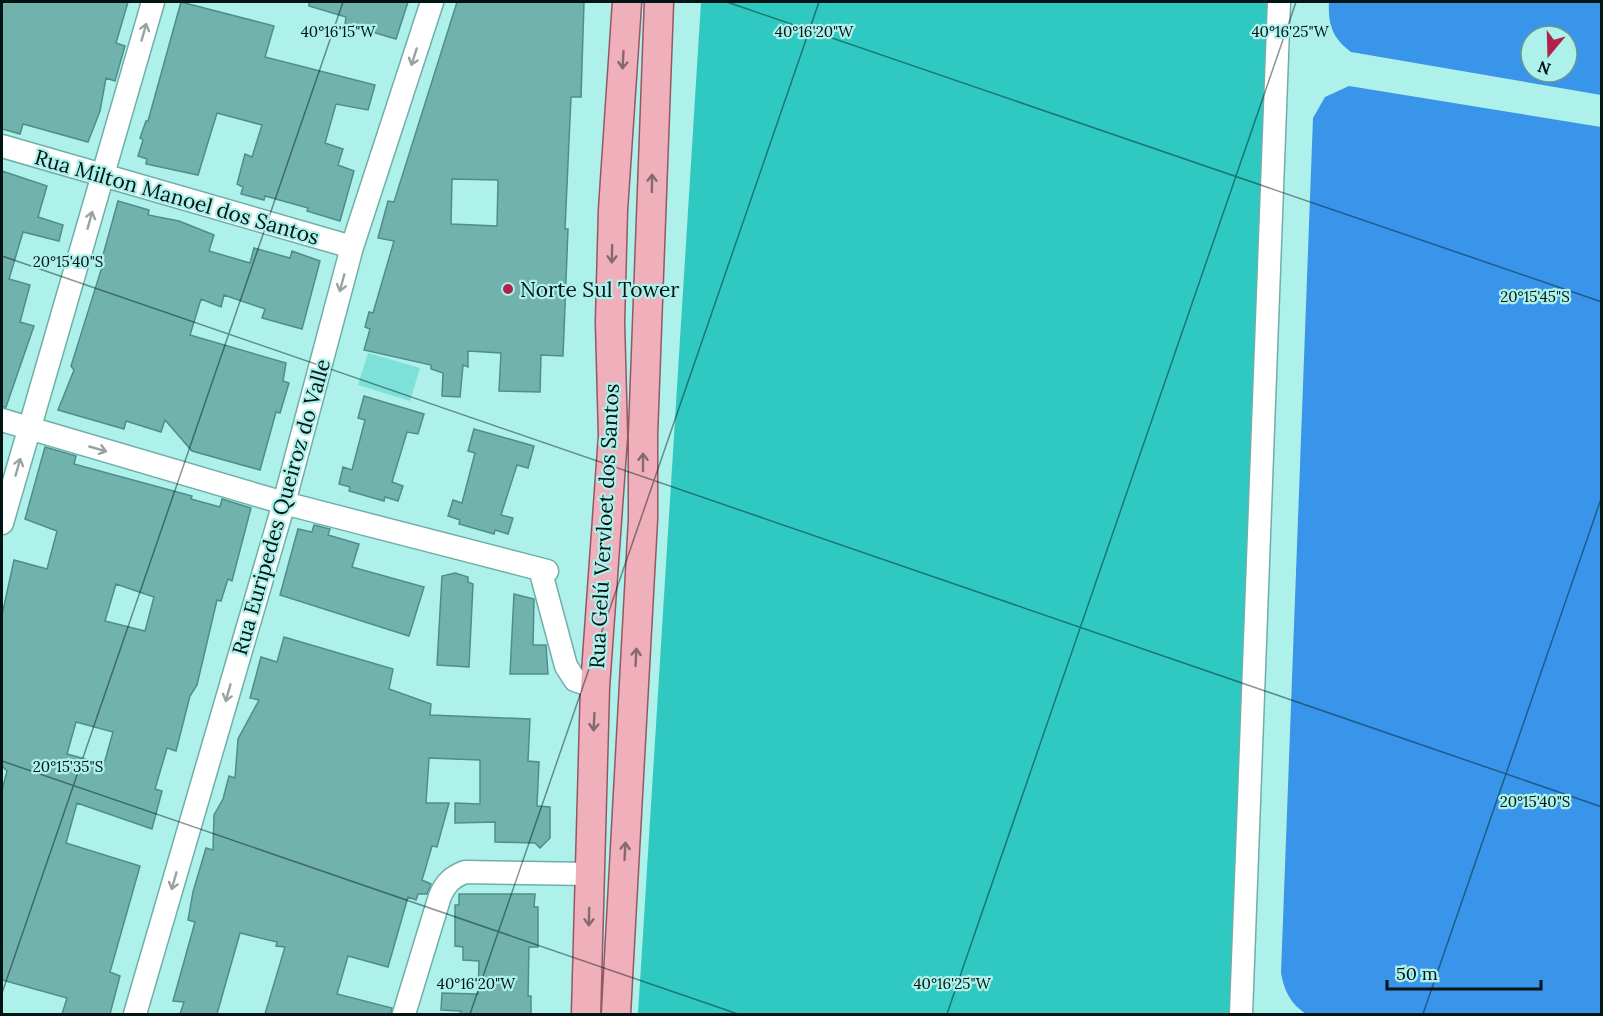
<svg xmlns="http://www.w3.org/2000/svg" width="1603" height="1016" font-family="Lora,serif">
	<style>
		.green { fill: #7de1da }
		.forest { fill: #2fc9c1 }
		.water { fill: #3995e9; fill-rule: evenodd }
		.building { fill: #71b2ad; stroke: #4e8e8a; stroke-width: 1.5; fill-rule: evenodd }
		.lines { fill: none; stroke-linecap: round; stroke-linejoin: round }
		.minor-casing { stroke: #6fafaa; stroke-width: 25 }
		.major-casing { stroke: #955763; stroke-width: 31 }
		.minor { stroke: #fff; stroke-width: 22 }
		.major { stroke: #efafbb; stroke-width: 28 }
		.oneway { stroke: #99a1a1 }
		.oneway2 { stroke: #836a70 }
		.ticks { fill: none; stroke: #001514; stroke-width: 1.5; stroke-opacity: 0.45 }
		.poi-dot { fill: #b2204c; stroke: #aef0ea; stroke-width: 2 }
		.labels { text-anchor: middle; dominant-baseline: central; stroke-width: 4.5; stroke-linejoin: round; paint-order: stroke }
		.street-label { font-size: 21px; fill: #001514; stroke: #aef0ea }
		.poi-label { font-size: 21px; fill: #001514; stroke: #aef0ea; text-anchor: start }
		.ticks-label { font-size: 15px; text-anchor: middle; fill: #001514; stroke: #aef0ea; stroke-width: 4.5; stroke-linejoin: round; paint-order: stroke }
	</style>
	<rect width="100%" height="100%" fill="#aef0ea"/>
	<path class="green" d="M368 353 420 368 410 401 358 385Z"/>
	<path class="forest" d="M701 2H1277L1243 1014H638Z"/>
	<path class="water" d="M1329 2H1601V95L1351 52C1332 38 1328 24 1329 2ZM1531 36H1567V72H1531Z
		M1349 86 1601 127V1014H1306C1291 1004 1284 991 1281 973L1313 118 1325 97Z"/>
	<path class="building" d="M2 2H128L116 43 125 46 115 81 106 78 100 111 88 142 23 124 20 134 2 129Z
		M181 2 274 26 265 57 375 85 368 110 336 104 325 143 343 149 338 165 354 171 340 221 307 211 308 208 265 196 264 200 241 194 243 187 237 184 245 154 252 157 262 125 217 113 198 175 146 164 147 159 138 156 143 140 140 138 146 121H148Z
		M309 2H408L396 39 345 24 346 17 309 6Z
		M457 2H584L581 97H571L565 229H568L563 356 541 355 540 392 499 391 501 353 468 351V367L463 365 460 397 442 396 443 373 431 369V365L364 350 370 329 365 327 369 312 373 313 394 241 378 238 388 201 394 202ZM452 179 498 180 497 226 451 224Z
		M2 171 47 186 38 217 63 225 59 241 23 232 9 279 30 285 20 322 34 326 6 407H2Z
		M118 201 149 210 148 215 179 221 214 235 209 251 250 263 254 248 290 258 292 251 320 261 302 329 262 318 265 309 224 295 221 307 201 299 190 335 286 363 283 381 289 383 280 413 276 412 260 470 192 451 165 420 161 432 126 421 124 429 58 410 74 370 71 366 102 267 100 266Z
		M364 396 424 414 418 434 407 432 392 482 403 486 398 501 385 497 384 501 349 491 350 487 339 484 343 467 352 470 365 420 358 418Z
		M474 429 534 446 528 468 517 465 501 515 513 518 508 534 495 530 494 534 459 524 460 520 448 516 453 500 462 503 475 453 468 451Z
		M45 447 76 456 74 464 192 496 191 499 220 507 222 499 251 508 232 581 228 579 221 601 217 600 197 685 190 696 176 751 167 748 155 789 162 791 152 829 77 803 66 843 140 866 110 972 120 976 110 1014H62L67 998 2 980V790L7 771 2 766V615L14 560 47 569 57 531 25 519ZM116 584 154 597 145 631 105 621ZM76 722 113 732 104 764 67 754Z
		M314 525 330 529 328 535 359 544 352 567 424 587 409 636 280 595 298 529 312 532Z
		M455 573 468 577V582L473 584 469 667 437 665 442 576Z
		M514 594 534 599 533 645H546L548 674H510Z
		M284 637 393 669 389 689 431 704 430 715 530 719 528 761 539 762 537 806 550 807V838L540 848 535 843 495 842V822L455 823V803L480 804V760L429 758 426 803H449L437 847 432 846 422 880 431 884 427 894H418L416 900 408 897 388 967 348 956 337 994 392 1008 391 1014H265L285 947 276 946 277 942 240 933 217 1014H180L184 1002 173 1001 195 922 188 920 193 892 206 848 213 850 214 815 223 799 229 776 235 778 238 739 259 700 250 698 261 657 277 662Z
		M459 894H535L534 907H538V947H529L528 996H531V1014H460L461 1011 441 1010 442 993 478 994 479 961 463 960V947L455 946V905H459Z"/>
	<g class="lines">
		<defs>
			<path id="minor" d="M2 146 352 247
				M2 420 284 503 547 571
				M2 523 153 2
				M540 569 566 666 575 680 595 687
				M135 1014 284 503 352 247 432 2
				M404 1014 440 896C446 883 452 877 465 872L590 874
				M1241 1014 1279 2"/>
			<path id="major" d="M586 1014 595 687 613 436 610 322 613 210 627 2
				M616 1014 643 519V435L659 2"/>
		</defs>
		<use href="#minor" class="minor-casing"/>
		<use href="#major" class="major-casing"/>
		<use href="#minor" class="minor"/>
		<use href="#major" class="major"/>
	</g>
	<defs><path id="oneway-shaft" d="M-6 0H5M1.5-3L5.5 0L1.5 3" fill="none" stroke-width="1.6" stroke-linecap="round" stroke-linejoin="round" transform="scale(1.5)"/></defs>
	<g class="oneway">
		<use href="#oneway-shaft" transform="translate(144 32) rotate(-74)"/>
		<use href="#oneway-shaft" transform="translate(414 57) rotate(108)"/>
		<use href="#oneway-shaft" transform="translate(90 220) rotate(-74)"/>
		<use href="#oneway-shaft" transform="translate(342 283) rotate(105)"/>
		<use href="#oneway-shaft" transform="translate(98 449) rotate(16)"/>
		<use href="#oneway-shaft" transform="translate(18 467) rotate(-74)"/>
		<use href="#oneway-shaft" transform="translate(228 693) rotate(106)"/>
		<use href="#oneway-shaft" transform="translate(174 881) rotate(106)"/>
	</g>
	<g class="oneway2">
		<use href="#oneway-shaft" transform="translate(623 60) rotate(93)"/>
		<use href="#oneway-shaft" transform="translate(652 183) rotate(-89)"/>
		<use href="#oneway-shaft" transform="translate(612 254) rotate(91)"/>
		<use href="#oneway-shaft" transform="translate(643 462) rotate(-90)"/>
		<use href="#oneway-shaft" transform="translate(636 657) rotate(-87)"/>
		<use href="#oneway-shaft" transform="translate(594 722) rotate(93)"/>
		<use href="#oneway-shaft" transform="translate(625 851) rotate(-87)"/>
		<use href="#oneway-shaft" transform="translate(589 917) rotate(91)"/>
	</g>
	<path class="ticks" d="M727 2 1602 302M2 256 1602 807M2 761 738 1014M2 993 343 2M470 1014 819 2M947 1014 1296 2M1423 1014 1602 496"/>
	<circle class="poi-dot" cx="508" cy="289" r="6"/>
	<g class="labels">
		<g class="street-label">
			<text transform="translate(177 197) rotate(16)">Rua Milton Manoel dos Santos</text>
			<text transform="translate(281 507) rotate(-74)">Rua Euripedes Queiroz do Valle</text>
			<text transform="translate(604 526) rotate(-87)">Rua Gelú Vervloet dos Santos</text>
		</g>
		<g class="poi-label">
			<text x="520" y="289">Norte Sul Tower</text>
		</g>
	</g>
	<g class="ticks-label">
		<text x="338" y="37">40°16'15"W</text>
		<text x="814" y="37">40°16'20"W</text>
		<text x="1290" y="37">40°16'25"W</text>
		<text x="68" y="267">20°15'40"S</text>
		<text x="1535" y="302">20°15'45"S</text>
		<text x="68" y="772">20°15'35"S</text>
		<text x="1535" y="807">20°15'40"S</text>
		<text x="476" y="989">40°16'20"W</text>
		<text x="952" y="989">40°16'25"W</text>
	</g>
	<rect width="1603" height="1016" fill="none" stroke="#001514" stroke-width="6"/>
	<g transform="translate(1549 54) rotate(199)"><circle r="28" fill="#aef0ea" stroke="#689894" stroke-width="1.5"/>
	<path d="M0-4.5L10 22L0 15L-10 22Z" fill="#b2204c"/>
	<text y="-9" font-size="16" font-weight="bold" text-anchor="middle" fill="#001514">N</text>
	</g>
	<path d="M1387 980v9h154v-9" fill="none" stroke="#001514" stroke-width="3"/>
	<text x="1396" y="980" font-size="18" fill="#001514" stroke="#aef0ea" stroke-width="4.5" paint-order="stroke">50 m</text>
</svg>
